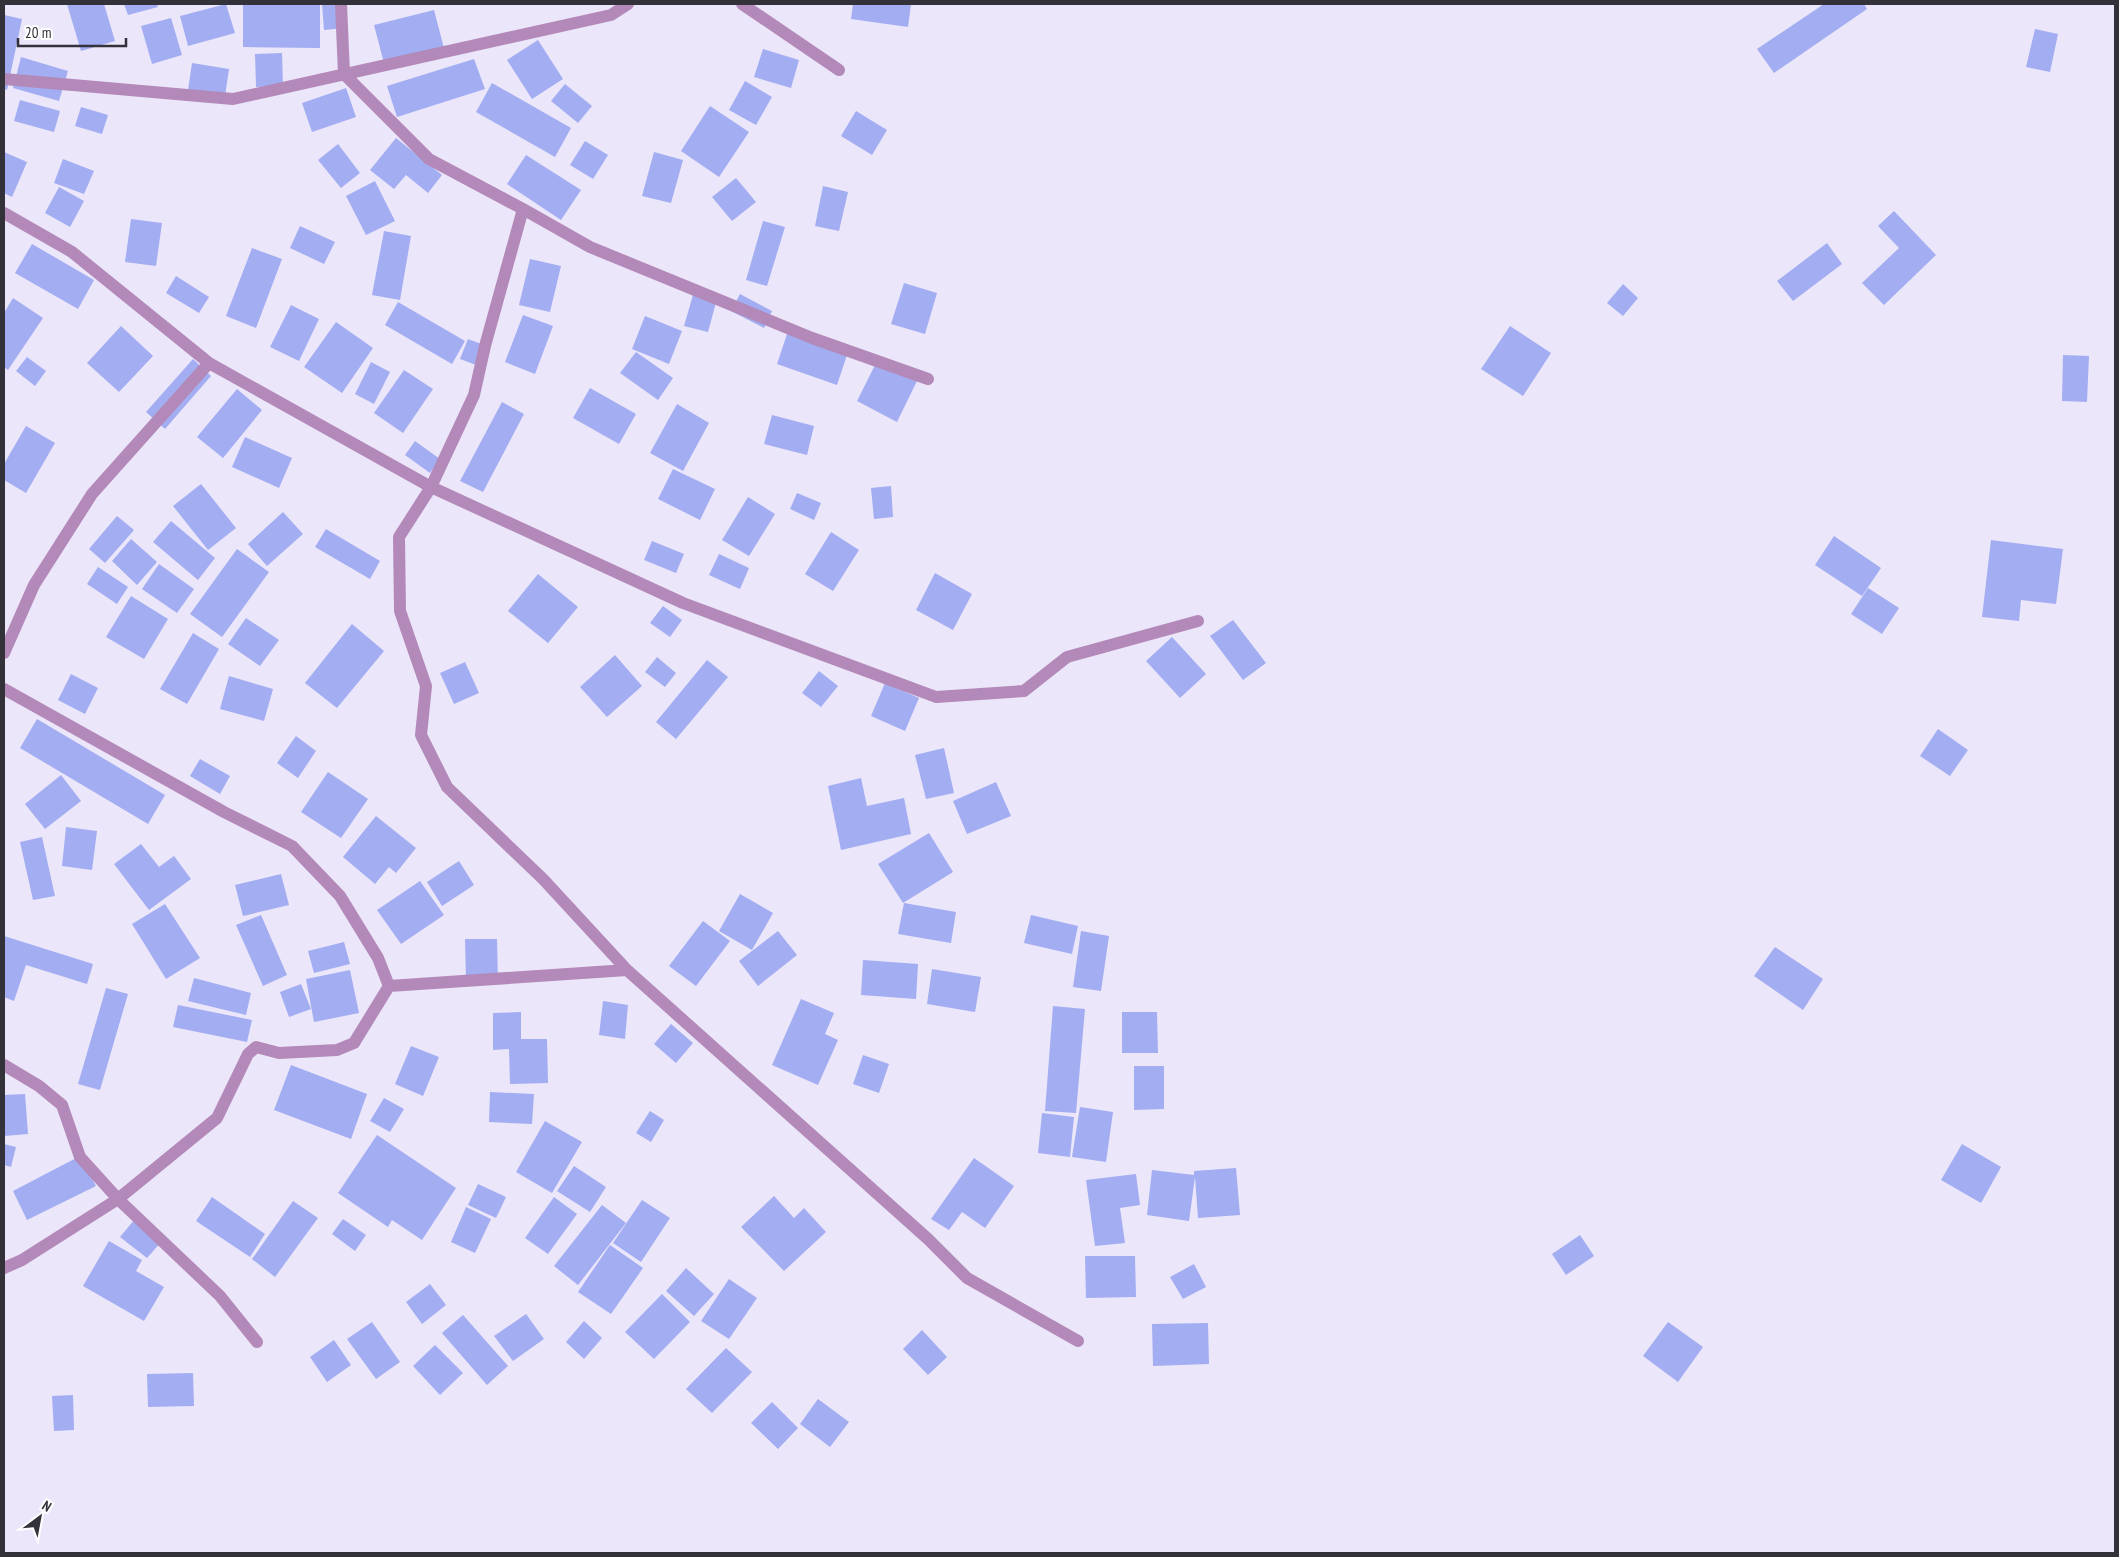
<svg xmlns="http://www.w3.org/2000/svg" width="2119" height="1557" font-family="'PT Sans Narrow',sans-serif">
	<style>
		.building { fill: #a2adf2 }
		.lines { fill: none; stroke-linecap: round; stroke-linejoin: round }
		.minor { stroke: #b389b9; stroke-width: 12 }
	</style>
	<rect width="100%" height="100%" fill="#ece6fa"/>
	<path class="building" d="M67 4H104L115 41 81 51Z
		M124 4H157L158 7 128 15Z
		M226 4 235 33 188 46 180 16Z
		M243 4H320V48L243 47Z
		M322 4H343L346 28 324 30Z
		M853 4H911L908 27 851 19Z
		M1824 4H1864L1867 9 1774 73 1757 49Z
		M434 10 445 52 385 67 374 25Z
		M4 15 22 19 7 90 4 89Z
		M171 18 182 55 152 64 141 26Z
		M2035 29 2058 34 2050 72 2026 67Z
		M538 40 563 79 532 99 507 60Z
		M763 49 799 60 791 88 754 77Z
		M282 53 283 86 256 87 255 54Z
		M21 57 68 71 59 101 13 88Z
		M474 59 485 89 397 117 387 86Z
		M192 63 229 69 224 103 187 97Z
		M745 81 772 97 756 125 729 110Z
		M492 83 571 128 555 157 476 112Z
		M565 84 592 106 578 123 551 101Z
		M346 88 356 117 312 132 302 103Z
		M20 100 60 111 54 132 14 121Z
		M710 106 749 132 719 177 681 151Z
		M81 107 108 115 102 134 75 126Z
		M856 111 887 130 872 155 841 136Z
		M396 138 442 175 428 193 406 175 394 189 370 170Z
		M585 141 608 155 593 179 570 165Z
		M338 144 360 173 341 188 318 160Z
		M4 152 27 162 12 197 4 193Z
		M654 152 683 160 671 203 642 196Z
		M526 155 581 190 561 220 507 184Z
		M63 159 94 171 84 194 54 183Z
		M736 178 756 202 732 221 712 197Z
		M375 181 395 221 366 235 346 196Z
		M823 186 848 192 839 231 815 226Z
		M59 187 84 201 70 227 45 213Z
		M1894 211 1936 255 1884 305 1862 283 1899 248 1878 226Z
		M131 219 162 223 156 266 125 262Z
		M763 221 785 227 767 286 746 280Z
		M300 226 335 242 324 264 290 248Z
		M384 231 411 236 400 300 372 295Z
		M1827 243 1842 264 1793 301 1777 281Z
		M32 244 94 280 78 309 15 273Z
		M252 248 282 259 256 328 226 316Z
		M530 259 561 266 550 312 519 305Z
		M176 276 209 297 199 313 166 293Z
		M904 283 937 293 925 334 891 324Z
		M1623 284 1638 298 1623 316 1607 303Z
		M695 288 718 295 708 332 684 326Z
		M740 294 772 311 764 328 731 311Z
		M13 298 43 318 8 370 4 367V313Z
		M398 302 465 341 452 364 385 325Z
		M291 305 319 319 299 361 270 347Z
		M523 315 553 326 535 374 505 362Z
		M645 316 682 331 669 364 632 349Z
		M336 322 373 348 342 393 304 367Z
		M121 326 153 356 119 392 87 363Z
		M1510 326 1551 353 1523 396 1481 369Z
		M789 328 849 349 837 385 777 364Z
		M468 339 487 346 479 366 460 359Z
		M636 352 673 378 658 400 620 373Z
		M2063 355 2089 356 2087 402 2062 401Z
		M27 357 46 371 35 386 16 371Z
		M193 359 211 376 165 429 146 412Z
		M877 361 917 381 897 422 857 401Z
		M371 362 390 372 374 404 355 394Z
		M404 370 433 389 403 433 374 413Z
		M590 388 636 414 619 444 573 418Z
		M237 389 262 410 223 458 197 437Z
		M502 402 524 414 483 492 460 481Z
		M677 404 709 423 683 471 650 453Z
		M772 415 814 426 807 455 764 444Z
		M26 426 55 443 26 493 4 480V464Z
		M245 437 292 458 279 488 232 467Z
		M415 441 440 459 430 473 405 455Z
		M673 469 715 489 700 520 658 499Z
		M201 484 236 528 208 550 173 506Z
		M891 486 893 517 874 519 871 488Z
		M797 493 821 503 814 520 790 509Z
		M748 497 775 514 749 556 722 540Z
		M283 512 303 534 267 566 248 544Z
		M117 516 134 530 105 563 89 549Z
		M171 521 215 558 198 580 153 542Z
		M326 529 380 561 370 579 315 547Z
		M831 532 859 550 833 591 805 574Z
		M1834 536 1881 568 1862 596 1815 565Z
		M131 539 157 562 137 585 112 561Z
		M1991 540 2063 549 2056 604 2021 600 2019 621 1982 617Z
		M652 541 684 554 676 573 644 560Z
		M237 549 269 572 222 637 190 614Z
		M719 554 749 568 740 589 709 575Z
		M159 564 194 589 177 613 142 589Z
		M98 567 128 587 117 604 87 584Z
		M935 573 972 594 953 630 916 610Z
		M538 574 578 607 548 643 508 611Z
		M1868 588 1899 608 1882 634 1851 614Z
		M131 596 168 619 144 659 106 637Z
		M663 606 682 620 670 637 650 623Z
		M246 618 279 640 260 666 228 644Z
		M1233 620 1266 663 1243 680 1210 636Z
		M352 624 384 651 337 708 305 683Z
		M193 633 219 649 187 704 160 689Z
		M1172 637 1206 674 1180 698 1146 661Z
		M615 655 642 686 607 717 580 687Z
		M657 657 676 673 665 687 645 672Z
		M707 660 728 677 676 739 656 722Z
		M465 662 479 693 454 704 440 673Z
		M819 671 838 686 821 707 802 693Z
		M71 674 98 688 85 714 58 700Z
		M229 676 273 689 264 721 220 709Z
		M885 683 919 698 905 731 871 716Z
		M37 719 165 795 148 824 20 748Z
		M1938 729 1968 750 1950 776 1920 756Z
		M296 736 316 751 298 778 277 763Z
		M944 748 954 793 926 799 915 755Z
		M200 759 230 776 220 794 190 776Z
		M328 772 368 799 341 838 301 812Z
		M61 775 81 801 45 829 25 804Z
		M861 778 867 806 904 798 911 834 841 850 828 786Z
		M996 782 1011 816 967 834 953 801Z
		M376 816 416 848 396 873 389 867 375 884 343 857Z
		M66 827 97 831 92 870 62 866Z
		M929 833 953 872 903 903 878 864Z
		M42 837 55 896 33 900 20 842Z
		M141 844 159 867 174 856 191 879 149 910 114 864Z
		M459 861 474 885 442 906 427 882Z
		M281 874 289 905 243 916 235 885Z
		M420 881 444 915 401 944 377 910Z
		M740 894 773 913 752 950 719 931Z
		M904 903 956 912 951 943 898 934Z
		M165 904 200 958 166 979 132 924Z
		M261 915 287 975 263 986 236 925Z
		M1031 915 1078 926 1072 954 1024 943Z
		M703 921 730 941 696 986 669 966Z
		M778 931 797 955 758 986 739 961Z
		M1081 931 1109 936 1101 991 1073 987Z
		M4 936 93 964 87 984 26 965 14 1001 4 997Z
		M465 939H497L498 980H466Z
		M344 942 350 964 314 973 308 951Z
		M1775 947 1823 979 1803 1010 1754 976Z
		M863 960 918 964 916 999 861 995Z
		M932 969 981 977 975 1012 927 1004Z
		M350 970 359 1013 314 1022 306 979Z
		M194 978 251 993 246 1015 188 1001Z
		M301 984 311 1009 289 1017 280 992Z
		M106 988 128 994 100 1090 78 1084Z
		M801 999 834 1013 825 1034 838 1040 818 1085 772 1065Z
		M603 1001 628 1005 625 1039 599 1035Z
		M178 1005 252 1020 247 1042 173 1027Z
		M1053 1006 1085 1009 1076 1113 1045 1111Z
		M521 1012V1039H547L548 1083 510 1084 509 1049 493 1050V1013Z
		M1122 1012H1157L1158 1053H1122Z
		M671 1024 693 1043 676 1063 654 1044Z
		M411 1046 439 1057 423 1096 395 1084Z
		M863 1055 889 1064 879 1093 853 1084Z
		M291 1065 367 1094 351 1139 274 1110Z
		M1134 1066H1164V1109L1134 1110Z
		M490 1092 534 1094 532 1124 489 1122Z
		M25 1094 28 1134 4 1136V1095Z
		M384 1098 404 1109 390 1132 370 1121Z
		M1080 1107 1113 1112 1106 1162 1072 1157Z
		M650 1111 664 1120 651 1142 636 1133Z
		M1042 1113 1074 1117 1070 1157 1038 1153Z
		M545 1121 582 1142 552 1193 516 1172Z
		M377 1135 456 1188 422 1240 392 1220 388 1227 338 1193Z
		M4 1144 16 1147 11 1167 4 1165Z
		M1962 1144 2001 1167 1981 1203 1941 1180Z
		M80 1156 96 1186 27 1220 13 1191Z
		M974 1158 1014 1186 985 1228 962 1212 949 1230 931 1219Z
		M574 1166 606 1187 590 1212 557 1191Z
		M1236 1168 1240 1215 1198 1218 1195 1177 1189 1221 1147 1215 1152 1170 1194 1175V1171Z
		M1136 1174 1140 1205 1120 1208 1125 1243 1095 1246 1086 1180Z
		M478 1184 506 1197 496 1218 468 1205Z
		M774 1196 794 1218 804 1208 826 1232 784 1271 741 1227Z
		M212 1197 265 1234 250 1257 196 1221Z
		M554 1197 577 1214 548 1254 525 1238Z
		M642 1200 670 1218 641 1262 613 1243Z
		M293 1201 318 1218 275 1277 252 1259Z
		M602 1205 626 1223 578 1285 554 1266Z
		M466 1207 491 1219 475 1253 451 1242Z
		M135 1219 162 1241 147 1258 120 1237Z
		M343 1219 366 1235 355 1251 332 1234Z
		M1580 1235 1594 1256 1566 1275 1552 1254Z
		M109 1241 142 1260 136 1271 164 1287 144 1321 83 1286Z
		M610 1245 643 1268 611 1314 578 1292Z
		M1085 1256H1135L1136 1297 1086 1298Z
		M1194 1264 1206 1287 1183 1299 1170 1277Z
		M686 1268 714 1294 694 1316 666 1291Z
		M729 1279 757 1298 729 1339 701 1321Z
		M430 1284 446 1305 422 1324 406 1302Z
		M662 1294 690 1322 654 1359 625 1332Z
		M526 1314 544 1339 513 1361 494 1336Z
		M463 1315 508 1366 487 1385 442 1333Z
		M584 1321 602 1338 584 1359 566 1342Z
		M372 1322 400 1362 376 1379 347 1339Z
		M1668 1322 1703 1347 1678 1382 1643 1356Z
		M1208 1323 1209 1364 1153 1366 1152 1324Z
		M922 1330 947 1357 928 1375 903 1349Z
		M334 1340 351 1365 327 1382 310 1357Z
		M435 1345 463 1373 440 1395 413 1366Z
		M726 1348 752 1372 712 1413 686 1389Z
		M193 1373 194 1406 148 1407 147 1374Z
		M73 1395 74 1430 54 1431 52 1396Z
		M818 1399 849 1422 830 1447 800 1424Z
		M772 1402 798 1428 778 1449 751 1423Z"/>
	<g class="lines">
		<path class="minor" d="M341 4 344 74 429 159 523 209 590 247 812 338 928 379
			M742 4 839 70
			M4 79 233 99 611 15 628 4
			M523 209 485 346 474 395 431 487 399 537 400 611 426 686 421 735 447 787 543 879 627 970 928 1239 967 1278 1078 1341
			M4 213 72 252 209 363 431 487 683 603 936 697 1024 691 1067 657 1198 621
			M4 653 34 585 92 494 209 363
			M4 689 224 812 292 846 340 896 378 958 389 986
			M389 986 627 970
			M4 1065 39 1086 62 1105 80 1157 118 1199 220 1296 257 1342
			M4 1268 22 1260 118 1199 217 1118 248 1054 256 1047 279 1053 337 1050 354 1043 389 986"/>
	</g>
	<rect width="2119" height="1557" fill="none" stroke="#333139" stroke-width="10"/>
	<g transform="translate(40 1517) rotate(32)" stroke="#ffffff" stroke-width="4" paint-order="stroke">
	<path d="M0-4L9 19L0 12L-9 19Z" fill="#333139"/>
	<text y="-8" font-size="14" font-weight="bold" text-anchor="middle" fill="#333139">N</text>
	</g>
	<path d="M18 38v8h108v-8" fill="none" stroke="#333139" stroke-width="2.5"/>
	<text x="25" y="38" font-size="15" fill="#333139" stroke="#ffffff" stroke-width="4" paint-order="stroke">20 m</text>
</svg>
